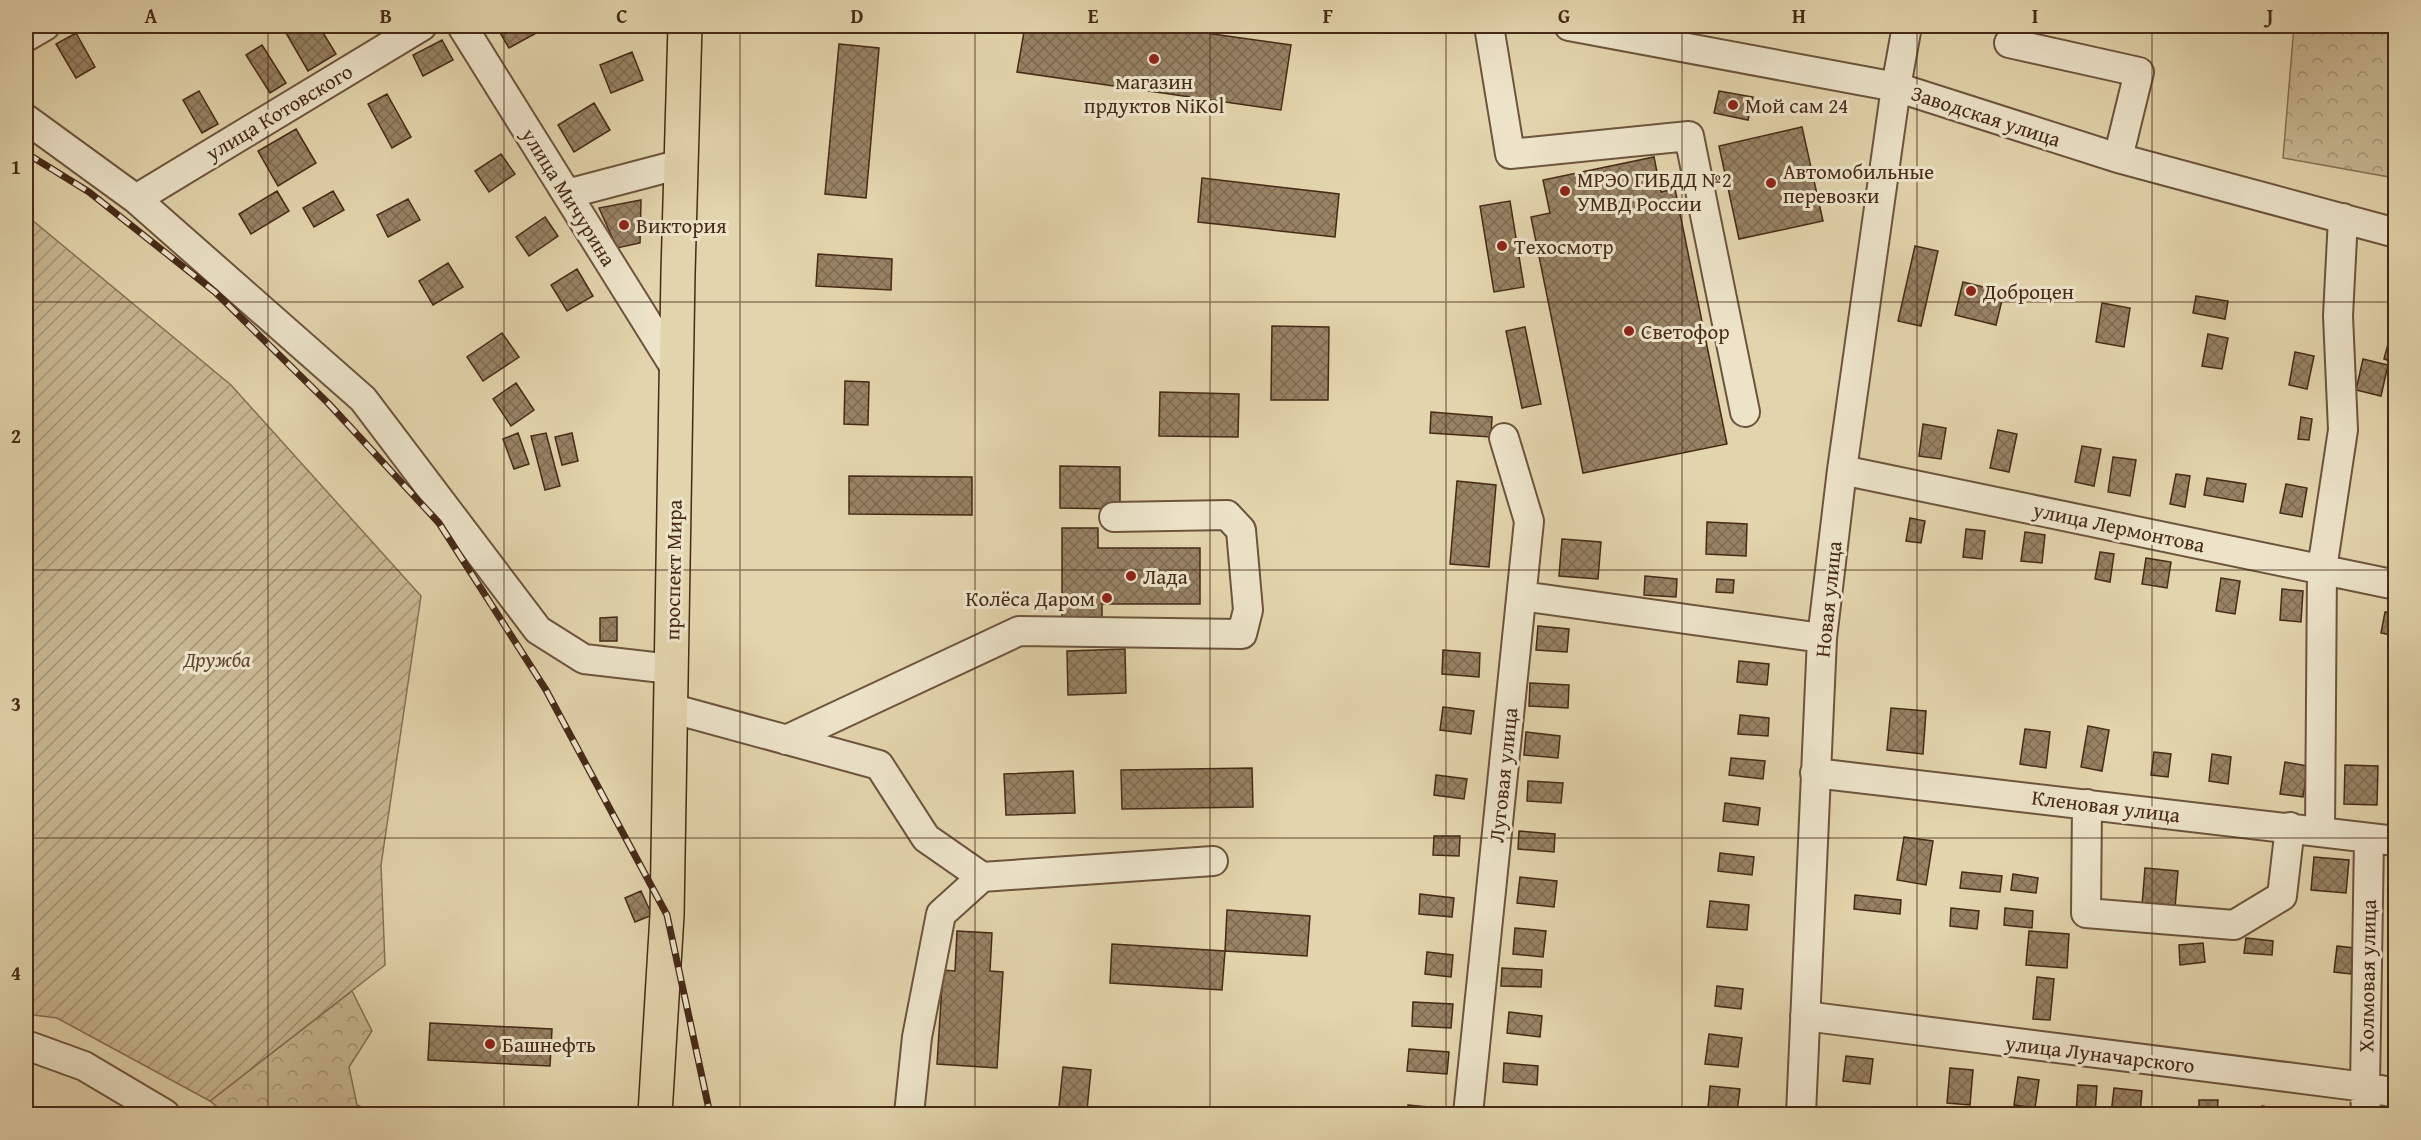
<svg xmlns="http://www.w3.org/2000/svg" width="2421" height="1140" font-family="'Gentium Book Plus',serif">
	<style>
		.forest { fill: url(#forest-crowns); stroke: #867054; stroke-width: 1.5 }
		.garden { fill: url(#garden-furrows); stroke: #867054; stroke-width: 1.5 }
		.building { fill: url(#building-cross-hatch); stroke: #462a16; stroke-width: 1.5 }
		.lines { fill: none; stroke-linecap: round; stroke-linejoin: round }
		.minor-casing { stroke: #6d543c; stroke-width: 32 }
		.major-casing { stroke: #462a16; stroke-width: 36 }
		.minor { stroke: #ece3c9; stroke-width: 28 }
		.major { stroke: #e2d4ac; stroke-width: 33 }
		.rail-casing { stroke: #462a16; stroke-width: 7 }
		.rail { stroke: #ece3c9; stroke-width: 4.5; stroke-dasharray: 14; stroke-linecap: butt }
		.grid { fill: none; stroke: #462a16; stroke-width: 1.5; stroke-opacity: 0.55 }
		.poi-dot { fill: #8f2418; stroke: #ece3c9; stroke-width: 2 }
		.labels { text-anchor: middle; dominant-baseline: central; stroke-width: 6; stroke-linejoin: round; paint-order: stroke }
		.poi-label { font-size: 21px; fill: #462a16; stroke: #ece3c9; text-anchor: start }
		.street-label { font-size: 21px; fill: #462a16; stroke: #ece3c9 }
		.park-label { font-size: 21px; font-style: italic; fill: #60462f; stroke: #ece3c9 }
		.neatline { fill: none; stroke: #462a16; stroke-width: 2 }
		.grid-label { font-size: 20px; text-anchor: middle; font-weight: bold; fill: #462a16 }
	</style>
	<defs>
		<pattern id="forest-crowns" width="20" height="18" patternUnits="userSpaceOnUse" patternTransform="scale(1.5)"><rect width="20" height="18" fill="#c7b792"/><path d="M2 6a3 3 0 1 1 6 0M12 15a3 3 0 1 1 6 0" fill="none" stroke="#a39576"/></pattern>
		<pattern id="garden-furrows" width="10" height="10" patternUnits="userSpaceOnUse" patternTransform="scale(1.5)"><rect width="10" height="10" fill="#c7b792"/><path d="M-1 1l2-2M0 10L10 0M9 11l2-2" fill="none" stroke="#a39576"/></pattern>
		<pattern id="building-cross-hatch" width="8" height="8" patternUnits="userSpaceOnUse" patternTransform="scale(1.5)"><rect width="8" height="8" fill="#978264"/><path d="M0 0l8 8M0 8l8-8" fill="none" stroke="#7d6b51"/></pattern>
	</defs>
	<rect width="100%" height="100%" fill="#e2d4ac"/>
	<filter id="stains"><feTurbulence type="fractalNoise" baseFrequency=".00333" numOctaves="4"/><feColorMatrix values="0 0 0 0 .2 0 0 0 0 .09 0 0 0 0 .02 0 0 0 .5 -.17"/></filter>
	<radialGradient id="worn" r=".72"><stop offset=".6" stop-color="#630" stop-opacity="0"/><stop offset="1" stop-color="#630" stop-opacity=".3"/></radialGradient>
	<path class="forest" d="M2294 26H2395V178L2283 158Z
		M352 991 372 1031 349 1067 357 1105 378 1114H226L210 1101Z"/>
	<path class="garden" d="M26 215 231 385 421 596 381 865 385 965 210 1101 57 1018 26 1014Z"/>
	<path class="building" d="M299 26H319L336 54 308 71 286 33Z
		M496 26H537L540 31 509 48Z
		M1025 26H1155L1291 45 1281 110 1017 72Z
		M76 33 95 67 76 78 56 44Z
		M442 40 453 60 423 76 413 55Z
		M839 44 879 48 866 198 825 194Z
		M262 45 286 83 270 93 246 55Z
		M632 52 643 80 611 93 600 65Z
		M199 91 218 124 202 133 183 100Z
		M1719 91 1753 97 1748 120 1714 113Z
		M387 94 411 137 392 148 368 104Z
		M594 103 610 130 574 152 558 125Z
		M1802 127 1823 221 1739 239 1719 146Z
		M296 129 316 163 278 186 258 151Z
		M501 154 515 174 489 192 475 171Z
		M1654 157 1661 192 1675 189 1727 444 1583 473 1531 217 1550 213 1543 180Z
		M1202 178 1339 194 1335 237 1198 222Z
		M277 191 289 211 251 234 239 214Z
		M333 191 344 210 314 227 303 208Z
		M408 199 420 220 388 237 377 215Z
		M641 200 640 243 617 248 599 208Z
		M1510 201 1524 287 1494 292 1480 206Z
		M545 217 558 236 529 256 516 237Z
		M1915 246 1938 251 1921 326 1898 321Z
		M818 254 892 259 891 290 816 286Z
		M448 263 463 287 433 305 419 281Z
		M577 269 593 296 567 311 551 285Z
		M1963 282 2004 292 1996 325 1955 315Z
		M2196 296 2228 301 2225 319 2193 313Z
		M2102 303 2130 308 2124 347 2096 342Z
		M1272 326 1329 327 1328 400H1271Z
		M1525 327 1541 404 1522 408 1506 331Z
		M502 333 519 357 483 381 467 357Z
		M2208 334 2228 338 2222 369 2202 366Z
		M2388 344 2396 346V363L2384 359Z
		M2295 352 2314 356 2307 389 2289 385Z
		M2363 359 2388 365 2381 396 2356 390Z
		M845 381 869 382 868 425 844 424Z
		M516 383 534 410 511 426 493 399Z
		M1160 392 1239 394 1238 437 1159 436Z
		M1431 412 1492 417 1491 437 1430 433Z
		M2301 417 2312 419 2309 440 2298 439Z
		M1923 424 1946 428 1941 459 1919 456Z
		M1998 430 2017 434 2009 472 1990 468Z
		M518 433 529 464 514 469 503 439Z
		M546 433 560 486 545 490 531 436Z
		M572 433 578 461 562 465 555 437Z
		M2082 446 2101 449 2094 486 2075 482Z
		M2113 457 2136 460 2130 496 2108 492Z
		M1060 466 1120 467V509L1060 508Z
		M2176 474 2190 476 2185 507 2170 504Z
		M849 476 972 477V515L849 514Z
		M2207 478 2246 484 2243 502 2204 495Z
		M1457 481 1496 485 1489 567 1450 564Z
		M2286 484 2307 488 2302 517 2280 513Z
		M1910 518 1925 521 1921 543 1906 541Z
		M1707 522 1747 524 1746 556 1706 554Z
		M1062 528H1098V548H1200V604H1102V618H1062Z
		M1966 529 1985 531 1982 559 1963 557Z
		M2393 530 2396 531V555L2390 554Z
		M2025 532 2045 535 2042 563 2021 561Z
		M1562 539 1601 542 1598 579 1559 576Z
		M2100 552 2114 554 2110 582 2095 579Z
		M2146 558 2171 562 2167 588 2142 584Z
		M1645 576 1677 579 1676 597 1644 595Z
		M2221 578 2240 581 2235 614 2216 611Z
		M1717 579 1734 580 1733 593 1716 592Z
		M2282 589 2303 591 2301 622 2280 620Z
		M2385 612 2396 613V636L2381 633Z
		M617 617V641H600V618Z
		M1538 626 1569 629 1567 652 1536 650Z
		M1125 649 1126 693 1068 695 1067 651Z
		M1443 650 1480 653 1479 677 1442 674Z
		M1739 661 1769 664 1767 685 1737 682Z
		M1530 683 1569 685 1568 708 1529 706Z
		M1443 707 1474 711 1471 734 1440 730Z
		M1891 708 1926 711 1923 754 1887 750Z
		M1740 715 1769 718 1768 736 1738 734Z
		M2088 726 2109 730 2102 771 2081 767Z
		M2025 729 2050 732 2046 768 2020 764Z
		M1526 732 1560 736 1558 758 1524 755Z
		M2154 752 2171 754 2168 777 2151 775Z
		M2212 754 2231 757 2228 784 2209 781Z
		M1731 758 1765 761 1763 779 1729 775Z
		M2285 762 2308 766 2303 797 2280 794Z
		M2345 765 2378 766 2377 805 2344 804Z
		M1252 768 1253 807 1122 809 1121 770Z
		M1073 771 1075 813 1006 815 1004 774Z
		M1436 775 1467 779 1464 799 1434 795Z
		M1528 781 1563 783 1561 803 1527 801Z
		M1725 803 1760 808 1758 825 1723 821Z
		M1519 831 1555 834 1554 852 1518 849Z
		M1434 836H1460L1459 856 1433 855Z
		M1904 837 1933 841 1926 885 1897 880Z
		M1720 853 1754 857 1752 875 1718 871Z
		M2314 857 2349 860 2346 893 2311 890Z
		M2145 868 2178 871 2175 908 2142 905Z
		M1962 872 2002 876 2000 892 1960 888Z
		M2013 874 2038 878 2036 893 2011 890Z
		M1520 877 1557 881 1554 907 1517 903Z
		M641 891 652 915 635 922 625 898Z
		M1420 894 1454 898 1452 917 1419 914Z
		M1855 895 1901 900 1900 914 1854 909Z
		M1710 901 1749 905 1747 930 1707 927Z
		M1951 908 1979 911 1977 929 1950 926Z
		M2005 908 2033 911 2032 928 2004 925Z
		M1227 910 1310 916 1307 956 1225 951Z
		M1515 928 1546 931 1543 957 1513 954Z
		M957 931 992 933 990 971 1003 972 997 1068 937 1064 943 970 955 971Z
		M2029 931 2069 934 2067 968 2026 965Z
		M2246 938 2273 941 2272 955 2244 953Z
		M2203 943 2205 962 2180 965 2179 945Z
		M1112 944 1225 951 1222 990 1110 983Z
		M2337 946 2354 948 2351 974 2334 972Z
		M1427 952 1453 955 1451 977 1425 974Z
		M1502 968 1542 970 1541 987 1501 986Z
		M2037 977 2054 979 2050 1020 2033 1019Z
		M1717 986 1743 989 1741 1009 1715 1006Z
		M1413 1002 1453 1004 1451 1028 1412 1026Z
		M1509 1012 1542 1016 1540 1037 1507 1033Z
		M430 1023 552 1029 550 1066 428 1060Z
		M1709 1034 1742 1038 1738 1067 1705 1064Z
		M1409 1049 1449 1052 1447 1074 1407 1071Z
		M1846 1056 1873 1059 1870 1084 1843 1081Z
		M1504 1063 1538 1066 1537 1085 1503 1082Z
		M1063 1067 1091 1070 1087 1110 1059 1107Z
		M1950 1068 1973 1070 1970 1105 1947 1103Z
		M2018 1077 2039 1080 2035 1108 2014 1105Z
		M2078 1085 2097 1086 2095 1114H2076Z
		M1710 1086 1740 1089 1737 1111 1708 1108Z
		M2114 1088 2142 1091 2140 1114H2111Z
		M2199 1100H2218L2217 1114H2199Z
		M1408 1105 1438 1108V1114H1407Z
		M2262 1106 2280 1109 2279 1114H2261Z"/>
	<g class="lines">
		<defs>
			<path id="minor" d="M462 26 676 369
				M1489 26 1510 154 1689 136 1745 412
				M1569 26 1896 87 2118 158 2396 233
				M26 37 45 26
				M2009 43 2139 72 2118 158
				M26 119 136 199 363 399 538 630 584 659 671 669
				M567 194 681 164
				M136 199 422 26
				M1842 470 2396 585
				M1522 596 1822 638
				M670 708 879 765 926 838 982 877 1213 861
				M786 740 1019 631 1242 634 1248 610 1241 530 1227 515 1114 517
				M1815 773 2396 841
				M2087 804 2086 913 2234 925 2282 896 2290 827
				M2320 831 2322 569 2343 430 2338 316 2343 218
				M1805 1016 2365 1087 2396 1093
				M26 1045 84 1066 165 1114
				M909 1114 917 1037 941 914 982 877
				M1468 1114 1529 521 1504 438
				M1801 1114 1822 638 1842 470 1896 87 1907 26
				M2366 1114 2365 1087 2369 838"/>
			<path id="major" d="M655 1114 667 915 678 273 685 26"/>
		</defs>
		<use href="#minor" class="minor-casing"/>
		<use href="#major" class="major-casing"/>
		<use href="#minor" class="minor"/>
		<use href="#major" class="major"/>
		<defs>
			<path id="rail" d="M26 153 89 192 215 292 328 403 439 523 546 690 667 915 710 1114"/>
		</defs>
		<use href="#rail" class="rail-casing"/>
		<use href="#rail" class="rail"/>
	</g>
	<path class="grid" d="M268 26V1114M504 26V1114M740 26V1114M975 26V1114M1210 26V1114M1446 26V1114M1682 26V1114M1917 26V1114M2152 26V1114M26 302H2396M26 570H2396M26 838H2396"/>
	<g class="poi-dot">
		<circle cx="1154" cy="59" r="6"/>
		<circle cx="1733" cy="105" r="6"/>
		<circle cx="1771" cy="183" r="6"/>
		<circle cx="1565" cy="191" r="6"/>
		<circle cx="624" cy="225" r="6"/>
		<circle cx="1502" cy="246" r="6"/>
		<circle cx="1971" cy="291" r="6"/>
		<circle cx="1629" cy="331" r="6"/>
		<circle cx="1131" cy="576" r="6"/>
		<circle cx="1107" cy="598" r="6"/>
		<circle cx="490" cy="1044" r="6"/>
	</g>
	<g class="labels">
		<g class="poi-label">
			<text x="1154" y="81" text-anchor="middle">магазин<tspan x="1154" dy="24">прдуктов NiKol</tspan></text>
			<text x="1745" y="105">Мой сам 24</text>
			<text x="1783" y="171">Автомобильные<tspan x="1783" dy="24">перевозки</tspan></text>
			<text x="1577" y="179">МРЭО ГИБДД №2<tspan x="1577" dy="24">УМВД России</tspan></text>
			<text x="636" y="225">Виктория</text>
			<text x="1514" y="246">Техосмотр</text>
			<text x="1983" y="291">Доброцен</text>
			<text x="1641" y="331">Светофор</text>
			<text x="1143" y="576">Лада</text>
			<text x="1095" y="598" text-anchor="end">Колёса Даром</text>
			<text x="502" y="1044">Башнефть</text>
		</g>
		<g class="street-label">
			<text transform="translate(279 112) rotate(-31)">улица Котовского</text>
			<text transform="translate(1986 116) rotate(18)">Заводская улица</text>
			<text transform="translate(569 197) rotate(58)">улица Мичурина</text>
			<text transform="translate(2119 527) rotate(12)">улица Лермонтова</text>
			<text transform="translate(673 570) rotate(-89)">проспект Мира</text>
			<text transform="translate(1828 599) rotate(-84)">Новая улица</text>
			<text transform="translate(1503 775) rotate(-84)">Луговая улица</text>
			<text transform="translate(2106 806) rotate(7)">Кленовая улица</text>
			<text transform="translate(2367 976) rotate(-89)">Холмовая улица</text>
			<text transform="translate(2100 1054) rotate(7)">улица Луначарского</text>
		</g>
		<g class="park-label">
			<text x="217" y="659">Дружба</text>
		</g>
	</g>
	<rect width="2421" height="1140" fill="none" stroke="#e2d4ac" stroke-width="66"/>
	<rect x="33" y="33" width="2355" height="1074" class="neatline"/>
	<g class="grid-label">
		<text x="151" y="23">A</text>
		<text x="386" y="23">B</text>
		<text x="622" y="23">C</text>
		<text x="857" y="23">D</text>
		<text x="1093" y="23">E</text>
		<text x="1328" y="23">F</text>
		<text x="1564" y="23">G</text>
		<text x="1799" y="23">H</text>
		<text x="2035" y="23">I</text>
		<text x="2270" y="23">J</text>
		<text x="16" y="174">1</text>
		<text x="16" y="443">2</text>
		<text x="16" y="711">3</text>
		<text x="16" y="980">4</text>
	</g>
	<rect width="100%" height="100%" filter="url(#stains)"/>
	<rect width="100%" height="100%" fill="url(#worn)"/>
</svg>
